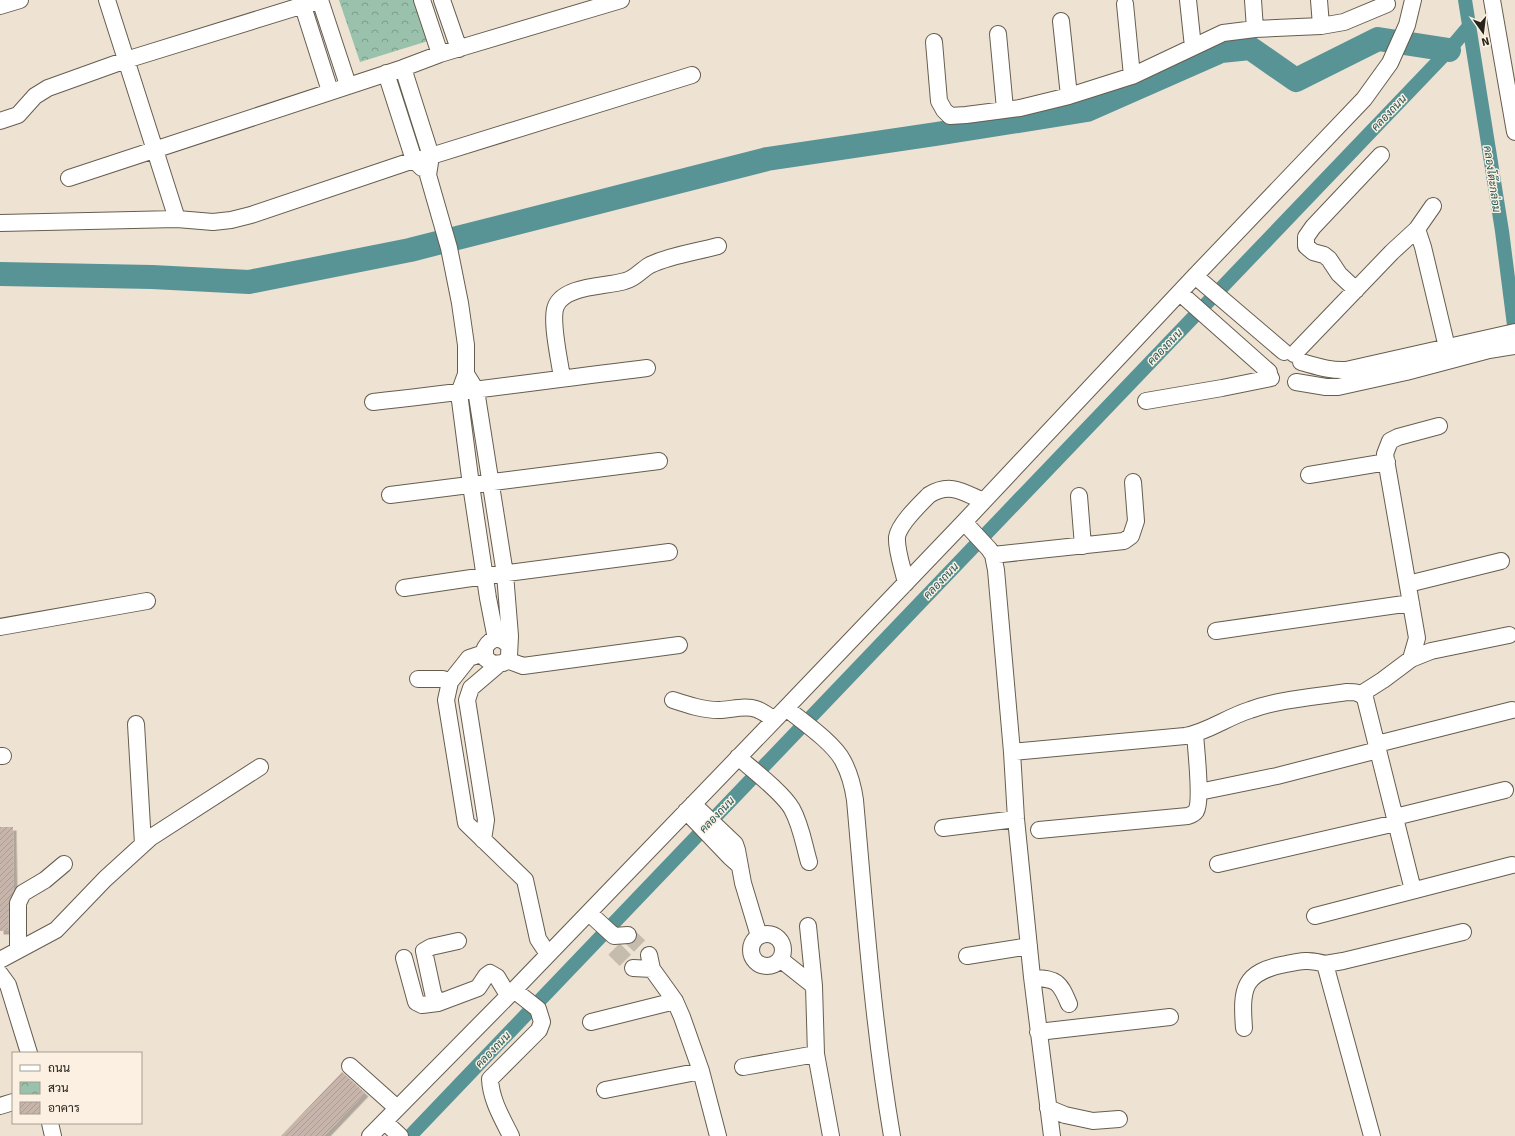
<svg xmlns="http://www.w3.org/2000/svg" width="1515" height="1136" font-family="Signika,Sarabun,sans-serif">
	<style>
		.park { fill: url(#park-crowns) }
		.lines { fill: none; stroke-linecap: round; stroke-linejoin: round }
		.canal { stroke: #589395; stroke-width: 14 }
		.river { stroke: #589395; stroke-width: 24 }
		.building { fill: url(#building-hatch); filter: url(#shadow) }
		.minor-tunnel { stroke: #c6bcae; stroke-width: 16; stroke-dasharray: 16 8; stroke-linecap: butt }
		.minor-casing { stroke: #665d4f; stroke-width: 18 }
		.minor { stroke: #fff; stroke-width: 16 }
		.labels { text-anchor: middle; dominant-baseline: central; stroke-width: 3; stroke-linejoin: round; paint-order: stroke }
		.water-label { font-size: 11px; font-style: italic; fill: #215657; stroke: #fbf0e1 }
	</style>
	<defs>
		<pattern id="park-crowns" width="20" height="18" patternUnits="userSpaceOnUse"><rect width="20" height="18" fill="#99c1ab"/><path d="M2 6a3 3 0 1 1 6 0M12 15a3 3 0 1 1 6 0" fill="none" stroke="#7d9c8a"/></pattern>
		<pattern id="building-hatch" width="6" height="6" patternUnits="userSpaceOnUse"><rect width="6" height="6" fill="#c7b5ac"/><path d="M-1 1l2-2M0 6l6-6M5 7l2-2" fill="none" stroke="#ab9b93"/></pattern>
		<filter id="shadow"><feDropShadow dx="3.5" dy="3.5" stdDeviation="0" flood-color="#0004"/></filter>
	</defs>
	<rect width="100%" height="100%" fill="#eee3d3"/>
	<path class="park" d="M339 0H428L441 37 360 62Z"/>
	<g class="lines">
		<path class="canal" d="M1465 0 1502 231 1515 333
			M410 1136 1449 50 1470 25"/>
		<path class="river" d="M0 274 152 277 249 282 410 250 767 159 936 134 1087 110 1221 51 1250 48 1296 80 1378 39 1449 50"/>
	</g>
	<path class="building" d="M0 827H13L14 890 9 903 8 931H0Z
		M342 1072 365 1093 324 1136H281Z"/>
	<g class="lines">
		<path class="minor-tunnel" d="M628 935 649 955
			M614 949 633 968"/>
		<defs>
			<path id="minor" d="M107 0 177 219
				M301 0 330 91
				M320 0 348 85
				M422 0 440 54
				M442 0 459 49
				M1188 0 1193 47
				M1253 0 1255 29
				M1319 0 1321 26
				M1492 0 1515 132
				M1125 4 1132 76
				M0 6 20 0
				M1061 21 1069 96
				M998 34 1005 109
				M934 42 939 101 944 110 950 116 966 115 1020 108 1069 96 1132 76 1223 33 1255 29 1321 26 1344 22 1387 4
				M403 68 431 156 428 175 449 248 460 303 466 345V374L459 393 471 485 488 598 496 639
				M386 73 414 160 422 168
				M0 121 18 115 35 96 48 88 126 60 320 0
				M69 178 403 68 440 54 621 0
				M0 223 177 219 213 222 231 220 251 215 414 160 431 156 692 75
				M1417 229 1433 206
				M1195 276 1284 352
				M1356 290 1339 274 1329 259 1324 255 1313 252 1306 246V237L1313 227 1381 155
				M1180 293 1269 372
				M1294 354 1392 252 1417 229 1423 247 1450 360
				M1301 362C1316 366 1330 371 1346 370L1515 332
				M466 374 476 390 505 574 510 636 509 656 507 660 503 663 493 664 485 658V648C491 637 501 636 509 646
				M562 378C560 362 550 320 556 306 565 285 606 287 625 281 635 279 641 270 650 265 671 255 696 252 718 246
				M1296 382 1326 387H1338L1406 372 1489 350 1515 346
				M1146 401 1222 388 1271 378
				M373 402C465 392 556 379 647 368
				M1309 475 1387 462
				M390 495 659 461
				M1079 496 1083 546
				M964 522 989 549 993 555 996 570 1012 752 1016 819 1032 977 1052 1136
				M993 555 1124 541 1131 536 1136 521 1133 482
				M906 583C903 569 896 550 897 537 899 524 920 504 929 495 950 482 963 492 983 501
				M1408 584 1501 561
				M404 588 485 576 669 552
				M0 627 147 601
				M1216 631 1411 603
				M484 653 469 658 450 682 446 700 466 823 525 880 538 939 548 954
				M1411 659 1417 638 1385 454 1390 441 1398 437 1439 426
				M507 660 523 666 679 645
				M418 679H443L450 682
				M1361 694 1383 680 1411 659 1431 651 1509 635
				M673 700C688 705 703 710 719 710 730 710 745 705 756 709 762 711 769 716 774 720
				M786 708C802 721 834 743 843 761 850 774 853 786 855 800 865 912 873 1025 892 1136
				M136 724 143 844
				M1377 744 1512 710
				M1012 752 1185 736C1208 732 1227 717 1250 710 1280 699 1315 697 1347 692 1355 692 1359 692 1365 698L1413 890
				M0 756H3
				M738 757C753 770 783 793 792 809 801 825 804 845 809 862
				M1199 792 1277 776 1378 750
				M693 804 735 844 737 850 743 883 759 936
				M686 811 730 857 739 865
				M1395 817 1505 790
				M943 828 1016 819
				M1039 830 1188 816C1191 815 1194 814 1196 811 1202 801 1196 749 1195 734
				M483 840 486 820 467 700 471 688 498 665
				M1218 864 1396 823
				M589 913 614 936 628 935
				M1315 916 1512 865
				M808 926 814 986
				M751 950a16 16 0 1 1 32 0a16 16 0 1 1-32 0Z
				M458 941 431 947 424 951 433 993 438 1003 478 988 486 976 490 973 497 977 508 995
				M18 950V903L23 893 45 880 64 864
				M649 955 652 969 675 1001 682 1017 701 1071 718 1136
				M967 956 1029 946
				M404 958 416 1002 422 1005 438 1003
				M780 959 814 986 816 1054 831 1136
				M0 960 56 930 105 879 150 838 260 767
				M633 968 652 969
				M0 974 8 985 29 1053
				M1032 977C1057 980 1059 980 1069 1004
				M591 1022 675 1001
				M1244 1028C1241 988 1243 972 1286 964 1300 961 1311 959 1325 964
				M1038 1032 1170 1017
				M350 1066 397 1108
				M743 1067 816 1054
				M605 1090 701 1071
				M0 1106 13 1102
				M1048 1108 1065 1115 1093 1121 1119 1119
				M385 1122 400 1136
				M50 1123 53 1136
				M370 1136 514 990 786 708 964 522 1195 276 1364 99 1390 63 1407 25 1413 0
				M511 1136C502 1118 491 1100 490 1079L539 1030 542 1022 538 1009 514 990
				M1372 1136 1325 964 1343 961 1463 932"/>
		</defs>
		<use href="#minor" class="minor-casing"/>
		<use href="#minor" class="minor"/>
	</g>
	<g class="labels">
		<g class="water-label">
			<text transform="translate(1389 113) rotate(-46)">คลองถนน</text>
			<text transform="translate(1492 179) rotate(82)">คลองโต๊ะกล่อม</text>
			<text transform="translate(1165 347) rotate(-46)">คลองถนน</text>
			<text transform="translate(941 581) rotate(-46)">คลองถนน</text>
			<text transform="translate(717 815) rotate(-46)">คลองถนน</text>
			<text transform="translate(493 1050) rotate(-46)">คลองถนน</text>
		</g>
	</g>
	<rect x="12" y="1052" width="130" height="72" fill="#fbf0e1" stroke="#a69e92"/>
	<rect x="20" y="1065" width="20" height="6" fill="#ffffff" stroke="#a69e92"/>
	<text x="48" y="1072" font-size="12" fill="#26221c">ถนน</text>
	<rect x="20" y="1082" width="20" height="12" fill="url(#park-crowns)" stroke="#a69e92"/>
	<text x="48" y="1092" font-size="12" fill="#26221c">สวน</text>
	<rect x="20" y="1102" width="20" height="12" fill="url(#building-hatch)" stroke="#a69e92"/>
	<text x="48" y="1112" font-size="12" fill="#26221c">อาคาร</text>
	<g transform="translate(1483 32) rotate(166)" stroke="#fbf0e1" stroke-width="3" paint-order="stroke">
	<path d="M0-3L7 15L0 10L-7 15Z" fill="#26221c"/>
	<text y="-6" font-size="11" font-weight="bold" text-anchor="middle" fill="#26221c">N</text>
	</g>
</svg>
